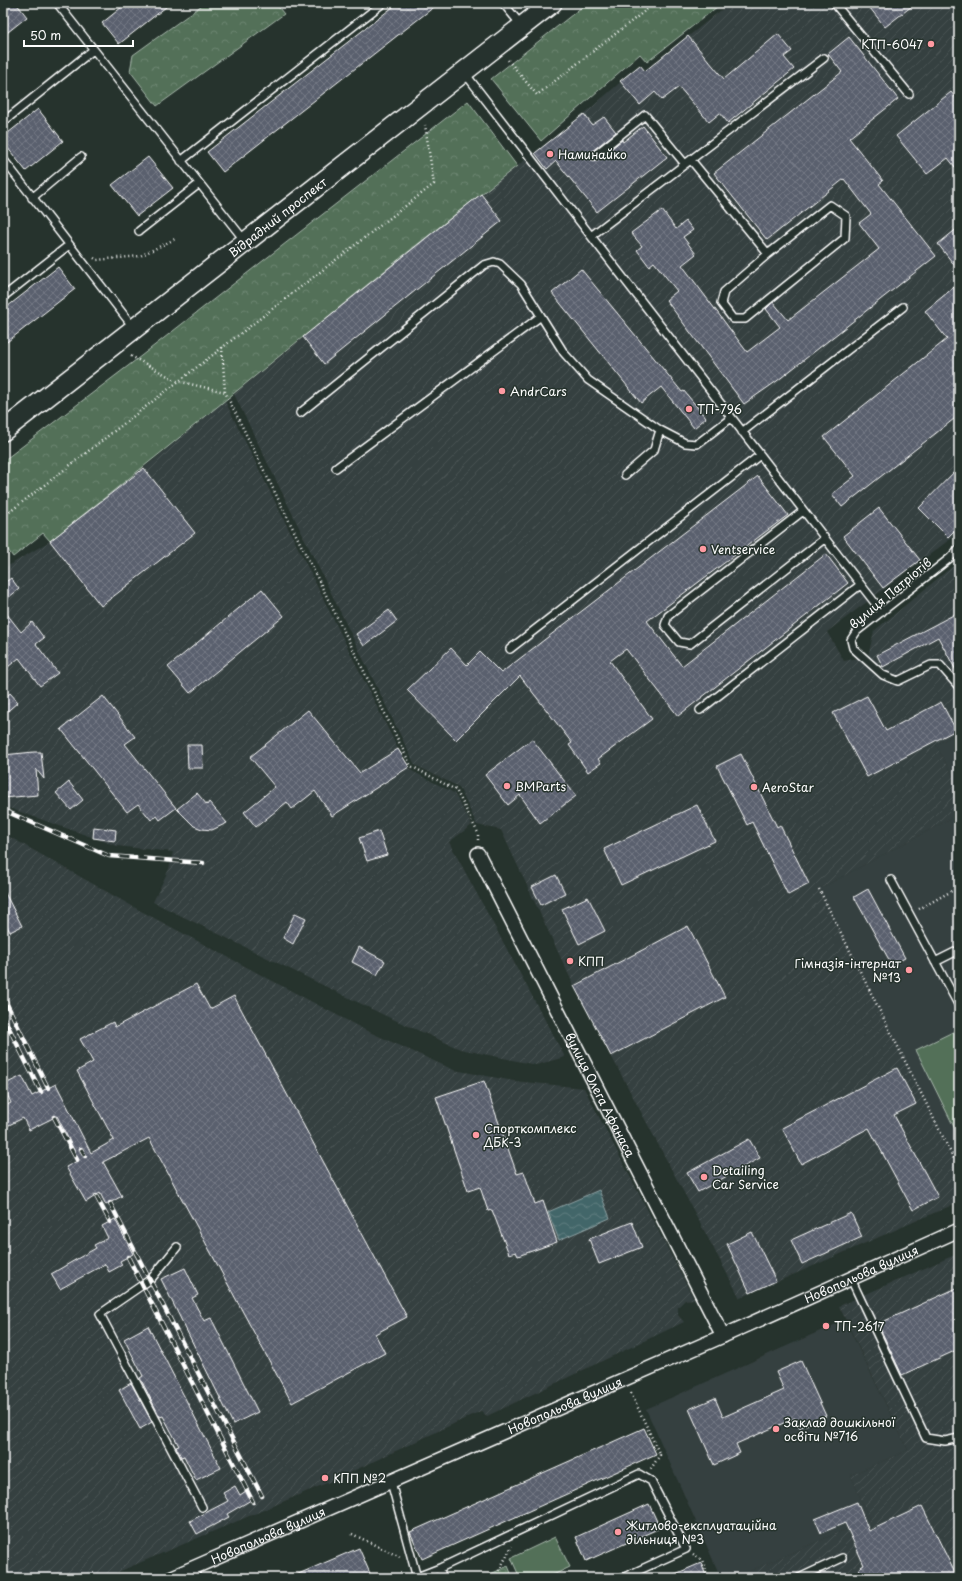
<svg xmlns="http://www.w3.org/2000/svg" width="962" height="1581" font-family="'Playpen Sans',sans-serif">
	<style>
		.built { fill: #364040 }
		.industrial { fill: url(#industrial-furrows) }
		.forest { fill: url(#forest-crowns); stroke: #a8b8ac }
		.pitch { fill: #527058; stroke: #a8b8ac }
		.water { fill: url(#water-waves); stroke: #8ea3a5 }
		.building { fill: url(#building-cross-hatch); stroke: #fff }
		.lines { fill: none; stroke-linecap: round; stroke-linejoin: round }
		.lane-casing { stroke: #fff; stroke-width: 10 }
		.street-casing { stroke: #fff; stroke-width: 16 }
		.secondary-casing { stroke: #fff; stroke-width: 22 }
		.path { stroke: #fff; stroke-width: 2.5; stroke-dasharray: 1 3; stroke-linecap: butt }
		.lane { stroke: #26332d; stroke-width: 7 }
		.street { stroke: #26332d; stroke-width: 13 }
		.secondary { stroke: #26332d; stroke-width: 19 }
		.rail-casing { stroke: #fff; stroke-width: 4.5 }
		.rail { stroke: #26332d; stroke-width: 3; stroke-dasharray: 9; stroke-linecap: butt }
		.poi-dot { fill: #ff9aa2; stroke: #26332d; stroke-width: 1.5 }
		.labels { text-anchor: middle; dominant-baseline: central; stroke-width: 3; stroke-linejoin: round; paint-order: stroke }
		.poi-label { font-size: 12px; fill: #fff; stroke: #26332d; text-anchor: start }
		.street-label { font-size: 12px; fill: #fff; stroke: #26332d }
	</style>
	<defs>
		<pattern id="industrial-furrows" width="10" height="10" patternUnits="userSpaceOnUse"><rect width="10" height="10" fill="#364040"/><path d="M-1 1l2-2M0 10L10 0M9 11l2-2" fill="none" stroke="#4a5353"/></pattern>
		<pattern id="forest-crowns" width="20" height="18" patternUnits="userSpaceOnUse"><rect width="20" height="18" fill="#527058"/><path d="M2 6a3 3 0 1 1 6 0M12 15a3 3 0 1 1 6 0" fill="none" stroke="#6c8571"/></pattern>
		<pattern id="water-waves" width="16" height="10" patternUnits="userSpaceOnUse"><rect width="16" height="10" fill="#436669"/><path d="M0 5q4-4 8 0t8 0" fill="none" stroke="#5f7d80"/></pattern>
		<pattern id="building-cross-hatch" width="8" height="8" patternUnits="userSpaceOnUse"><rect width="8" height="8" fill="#5a606e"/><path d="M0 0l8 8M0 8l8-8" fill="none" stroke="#737884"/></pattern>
	</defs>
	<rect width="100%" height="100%" fill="#26332d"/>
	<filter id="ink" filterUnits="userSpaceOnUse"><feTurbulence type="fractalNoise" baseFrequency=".025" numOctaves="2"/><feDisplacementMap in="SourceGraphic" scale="8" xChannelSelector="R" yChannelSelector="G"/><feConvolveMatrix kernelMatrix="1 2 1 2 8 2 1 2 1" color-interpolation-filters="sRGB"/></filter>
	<g filter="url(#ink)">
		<path class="built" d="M959 732V787L936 745Z
			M959 814V1169L819 889Z
			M845 1320 908 1450 851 1475 869 1519 734 1578H721L646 1409Z"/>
		<path class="industrial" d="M730 3H959V530L949 540 827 632 844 661 868 656 874 631 959 561V732L936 745 959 787V814L819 889 959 1169V1202L740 1298 574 986 501 830 477 825 459 787 415 765 234 394 481 194 584 114 640 65 645 71Z
			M225 401 398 749 412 771 454 793 472 825 449 842 565 1057 536 1065 460 1049 386 1016 153 902 169 869 173 852 117 846 3 806V569L50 541 144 468Z
			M3 833 139 910 365 1030 454 1070 514 1081 584 1088 694 1299 685 1300 678 1307V1315L684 1322 487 1416 481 1411 336 1479 104 1578H3Z
			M959 1253V1578H734L869 1519 851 1475 908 1450 839 1306Z"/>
		<path class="forest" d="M205 3H275L284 14 157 106 130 71 133 55Z
			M587 3H722L647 62 640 54 541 141 491 79Z
			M468 101 517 166C359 288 207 418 50 541L43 533 13 557 3 543V461L132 363Z
			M508 1566 513 1578H482Z"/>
		<path class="pitch" d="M959 1029V1132L957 1133 916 1050Z
			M555 1537 570 1567 547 1578H520L511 1558Z"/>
		<path class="water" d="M599 1190 610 1218 559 1240 548 1212Z"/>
		<path class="building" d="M3 3H16L27 17 3 36Z
			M127 3H171L119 44 102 23Z
			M398 3H439L223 172 207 152Z
			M866 3H916L885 27Z
			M778 34 792 51 784 57 794 69 728 123 720 113 709 122 679 87 662 100 655 92 640 105 620 81 640 65 645 71 688 36 724 79Z
			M849 37 898 99 849 138 883 181 879 184 936 256 777 381 744 404 666 300 677 291 654 262 649 266 637 250 642 246 631 233 662 210 676 229 686 221 693 230 683 237 696 254 682 265 747 352 780 327 766 309 773 302 788 320 879 249 859 223 871 214 844 179 767 240 714 173 842 72 828 54Z
			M951 92 959 102V172L948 158 927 174 896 136Z
			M38 109 63 141 26 171 3 142V137Z
			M584 114 592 125 604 117 616 132 591 152 589 156 592 160H597L622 140 623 142 643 126 667 157 597 212 556 161 547 169 535 153Z
			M148 157 173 188 137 216 112 185Z
			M481 194 502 221 324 364 303 337Z
			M959 227V271L938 244Z
			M58 267 75 289 3 345V310Z
			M581 269 682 392 684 391 706 418 694 428 661 387 641 403 552 293Z
			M959 283V415L842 507 832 494 855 476 824 437 947 339 925 311Z
			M959 467V526L948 537 919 508Z
			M144 468 195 533 101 606 50 541Z
			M758 476 788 515 647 621 682 666 826 554 848 583 678 716 626 649 610 661 652 719 598 759 601 763 588 772 569 745 572 743 520 676 456 740 407 690 451 648 467 665 480 652 501 673Z
			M879 508 920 560 883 588 843 536Z
			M11 578 19 589 3 602V584Z
			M262 589 284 616 190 693 168 667Z
			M3 609 21 632 32 622 44 638 36 644 58 673 40 686 19 658 3 671Z
			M389 610 397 621 364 646 356 634Z
			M959 612V676L938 637 883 667 877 655Z
			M10 693 18 702 3 715V699Z
			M103 696 135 737 125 744 176 808 160 820 157 816 151 820 138 804 127 812 61 729Z
			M867 696 886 731 941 702 956 730 867 777 833 713Z
			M308 710 360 773 398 749 409 767 332 816 315 791 292 809 287 802 256 827 244 812 275 787 250 757Z
			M532 739 576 796 540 823 520 795 508 805 485 775Z
			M187 745H202L203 768H188Z
			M34 752H41L44 779 36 769 38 795 3 798V755Z
			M741 754 777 827 780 825 809 884 788 895 752 822 747 825 717 766Z
			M69 782 83 800 71 810 56 793Z
			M197 793 207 805 209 802 227 823 212 830 202 829 194 826 177 809Z
			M697 805 715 841 621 885 604 849Z
			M94 827 116 830 115 841 93 838Z
			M379 831 387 855 367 861 359 838Z
			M556 875 565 893 541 905 532 887Z
			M3 889 22 926 10 932 3 919Z
			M868 889 905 958 892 965 854 897Z
			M588 897 605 931 579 944 562 909Z
			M295 913 306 918 293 944 283 938Z
			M688 926 725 997 611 1056 574 986Z
			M359 947 385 961 377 975 352 962Z
			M196 984 210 1009 234 996 407 1317 375 1334 385 1353 292 1403 149 1138 103 1162 122 1196 106 1205 100 1193 86 1202 66 1167 79 1160 57 1116 29 1130 23 1118 3 1128V1107L11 1103 3 1085 22 1076 32 1096 56 1084 91 1153 114 1140 77 1071 93 1062 80 1039 113 1022 115 1027Z
			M897 1068 916 1104 894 1115 938 1197 913 1210 869 1128 801 1164 782 1128Z
			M484 1081 517 1174 524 1172 535 1204 543 1201 557 1242 518 1256 516 1252 509 1254 492 1210 488 1211 480 1187 468 1191 436 1097Z
			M749 1139 760 1158 698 1192 687 1173Z
			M851 1213 862 1237 802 1264 791 1240Z
			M115 1219 133 1254 120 1261 122 1265 109 1272 105 1264 60 1289 51 1274 96 1248 94 1245 108 1238 102 1226Z
			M632 1222 642 1247 599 1264 589 1239Z
			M752 1232 776 1281 750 1293 727 1244Z
			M185 1268 198 1295 192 1298 204 1321 211 1318 258 1412 233 1424 161 1279Z
			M959 1287V1349L902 1375 878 1324Z
			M148 1326 221 1468 196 1480 184 1456 181 1457 176 1447 179 1446 163 1416 160 1417 140 1378 143 1376 124 1339Z
			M801 1361 826 1416 799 1428 795 1418 736 1444 740 1453 714 1465 689 1409 715 1398 723 1417 784 1390 776 1372Z
			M131 1383 152 1422 140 1429 119 1390Z
			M644 1428 656 1454 422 1559 410 1532Z
			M235 1486 240 1495 246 1491 251 1500 227 1514 229 1517 197 1534 190 1521 228 1501 223 1493Z
			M857 1502 869 1531 922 1506 956 1575 950 1578H863L859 1568 864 1565 845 1523 821 1533 815 1519Z
			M649 1504 660 1528 586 1561 576 1537Z
			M359 1548 372 1578H289Z
			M701 1563 707 1578H666Z"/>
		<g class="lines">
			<defs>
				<path id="lane" d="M57 3 245 241
					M503 3 522 26
					M834 3 909 94
					M464 72 882 612
					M3 122 93 50
					M594 156 645 115 685 164
					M3 159 134 328
					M691 160 768 254
					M181 161 383 3
					M32 198 81 157
					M830 205 846 216 845 238 745 319H733L721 303 724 292 768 254Z
					M139 231 199 184
					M591 236 824 58
					M3 297 69 245
					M300 413 484 265 494 262 500 264 521 284 564 353 588 380 660 430 685 443 697 444 731 418
					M742 432 903 307
					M336 468 541 316
					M625 475 654 450 660 430
					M803 511 668 616 665 625 679 642 690 644 824 539
					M959 548 950 558 857 631 851 640 853 648 883 675 898 681 931 665H940L959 687
					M510 649 760 455
					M700 710 860 585
					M891 880 959 1006
					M935 962 959 950
					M177 1247 151 1279 100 1314 202 1507
					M851 1279 926 1438 945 1441 959 1438
					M391 1482 417 1578
					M193 1568 197 1578
					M440 1568 442 1578
					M417 1577 440 1568 639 1474 651 1481 686 1549 622 1578
					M799 1578 842 1558"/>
				<g id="street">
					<path id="s1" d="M478 854 723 1336"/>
					<path id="s2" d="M170 1578 723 1336 959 1230"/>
				</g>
				<g id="secondary">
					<path id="s3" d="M3 431 552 3"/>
				</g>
			</defs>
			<use href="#lane" class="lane-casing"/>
			<use href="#street" class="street-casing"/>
			<use href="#secondary" class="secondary-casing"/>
			<path class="path" d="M508 60 537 95 655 3
				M94 258 97 260 140 256 175 239
				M222 347 225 392 411 766 456 790 478 833V842
				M131 356 177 381 225 392
				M3 506 11 511
				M3 517 434 184 425 125
				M819 889 959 1169
				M919 909 959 887
				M631 1393 660 1455 650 1470
				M352 1534 400 1557
				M693 1554 702 1560 709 1578
				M495 1578 512 1546"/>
			<use href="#lane" class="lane"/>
			<use href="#street" class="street"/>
			<use href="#secondary" class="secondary"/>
			<defs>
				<path id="rail" d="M3 810 109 856 203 863
					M3 996 48 1088
					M3 1016 41 1092
					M54 1117 77 1160
					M81 1149 85 1156
					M96 1196 110 1222
					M110 1203 262 1496
					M128 1257 253 1502"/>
			</defs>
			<use href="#rail" class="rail-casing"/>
			<use href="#rail" class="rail"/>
		</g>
	</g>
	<g class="poi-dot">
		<circle cx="931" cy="44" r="4"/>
		<circle cx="550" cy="154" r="4"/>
		<circle cx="502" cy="391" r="4"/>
		<circle cx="689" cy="409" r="4"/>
		<circle cx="703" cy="549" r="4"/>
		<circle cx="507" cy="786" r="4"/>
		<circle cx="754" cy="787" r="4"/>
		<circle cx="570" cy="961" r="4"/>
		<circle cx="909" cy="970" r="4"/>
		<circle cx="476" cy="1135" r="4"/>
		<circle cx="704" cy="1177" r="4"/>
		<circle cx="826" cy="1326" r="4"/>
		<circle cx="776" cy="1429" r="4"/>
		<circle cx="325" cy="1478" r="4"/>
		<circle cx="618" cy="1532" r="4"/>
	</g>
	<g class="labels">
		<g class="poi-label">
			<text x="923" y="44" text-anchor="end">КТП-6047</text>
			<text x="558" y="154">Наминайко</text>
			<text x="510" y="391">AndrCars</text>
			<text x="697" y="409">ТП-796</text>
			<text x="711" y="549">Ventservice</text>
			<text x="515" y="786">BMParts</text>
			<text x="762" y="787">AeroStar</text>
			<text x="578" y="961">КПП</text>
			<text x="901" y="963" text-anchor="end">Гімназія-інтернат<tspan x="901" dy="14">№13</tspan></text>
			<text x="484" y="1128">Спорткомплекс<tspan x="484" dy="14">ДБК-3</tspan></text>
			<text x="712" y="1170">Detailing<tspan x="712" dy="14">Car Service</tspan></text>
			<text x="834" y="1326">ТП-2617</text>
			<text x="784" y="1422">Заклад дошкільної<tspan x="784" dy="14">освіти №716</tspan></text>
			<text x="333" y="1478">КПП №2</text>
			<text x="626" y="1525">Житлово-експлуатаційна<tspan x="626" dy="14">дільниця №3</tspan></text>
		</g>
		<g class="street-label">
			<text stroke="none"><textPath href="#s3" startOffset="348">Відрадний проспект</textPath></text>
			<text transform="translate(890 593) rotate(-40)">вулиця Патріотів</text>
			<text stroke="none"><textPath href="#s1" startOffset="270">вулиця Олега Афанаса</textPath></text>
			<text stroke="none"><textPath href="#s2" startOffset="755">Новопольова вулиця</textPath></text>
			<text stroke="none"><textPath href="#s2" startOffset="431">Новопольова вулиця</textPath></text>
			<text stroke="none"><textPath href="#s2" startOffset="107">Новопольова вулиця</textPath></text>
		</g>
	</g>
	<rect width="962" height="1581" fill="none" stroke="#26332d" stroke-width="16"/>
	<rect x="8" y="8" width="946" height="1565" fill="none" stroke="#fff" stroke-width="1.5" filter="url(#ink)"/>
	<path d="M24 40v6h109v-6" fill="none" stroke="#ffffff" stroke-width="2"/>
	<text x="30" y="40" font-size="12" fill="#ffffff" stroke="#26332d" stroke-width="3" paint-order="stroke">50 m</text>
</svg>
